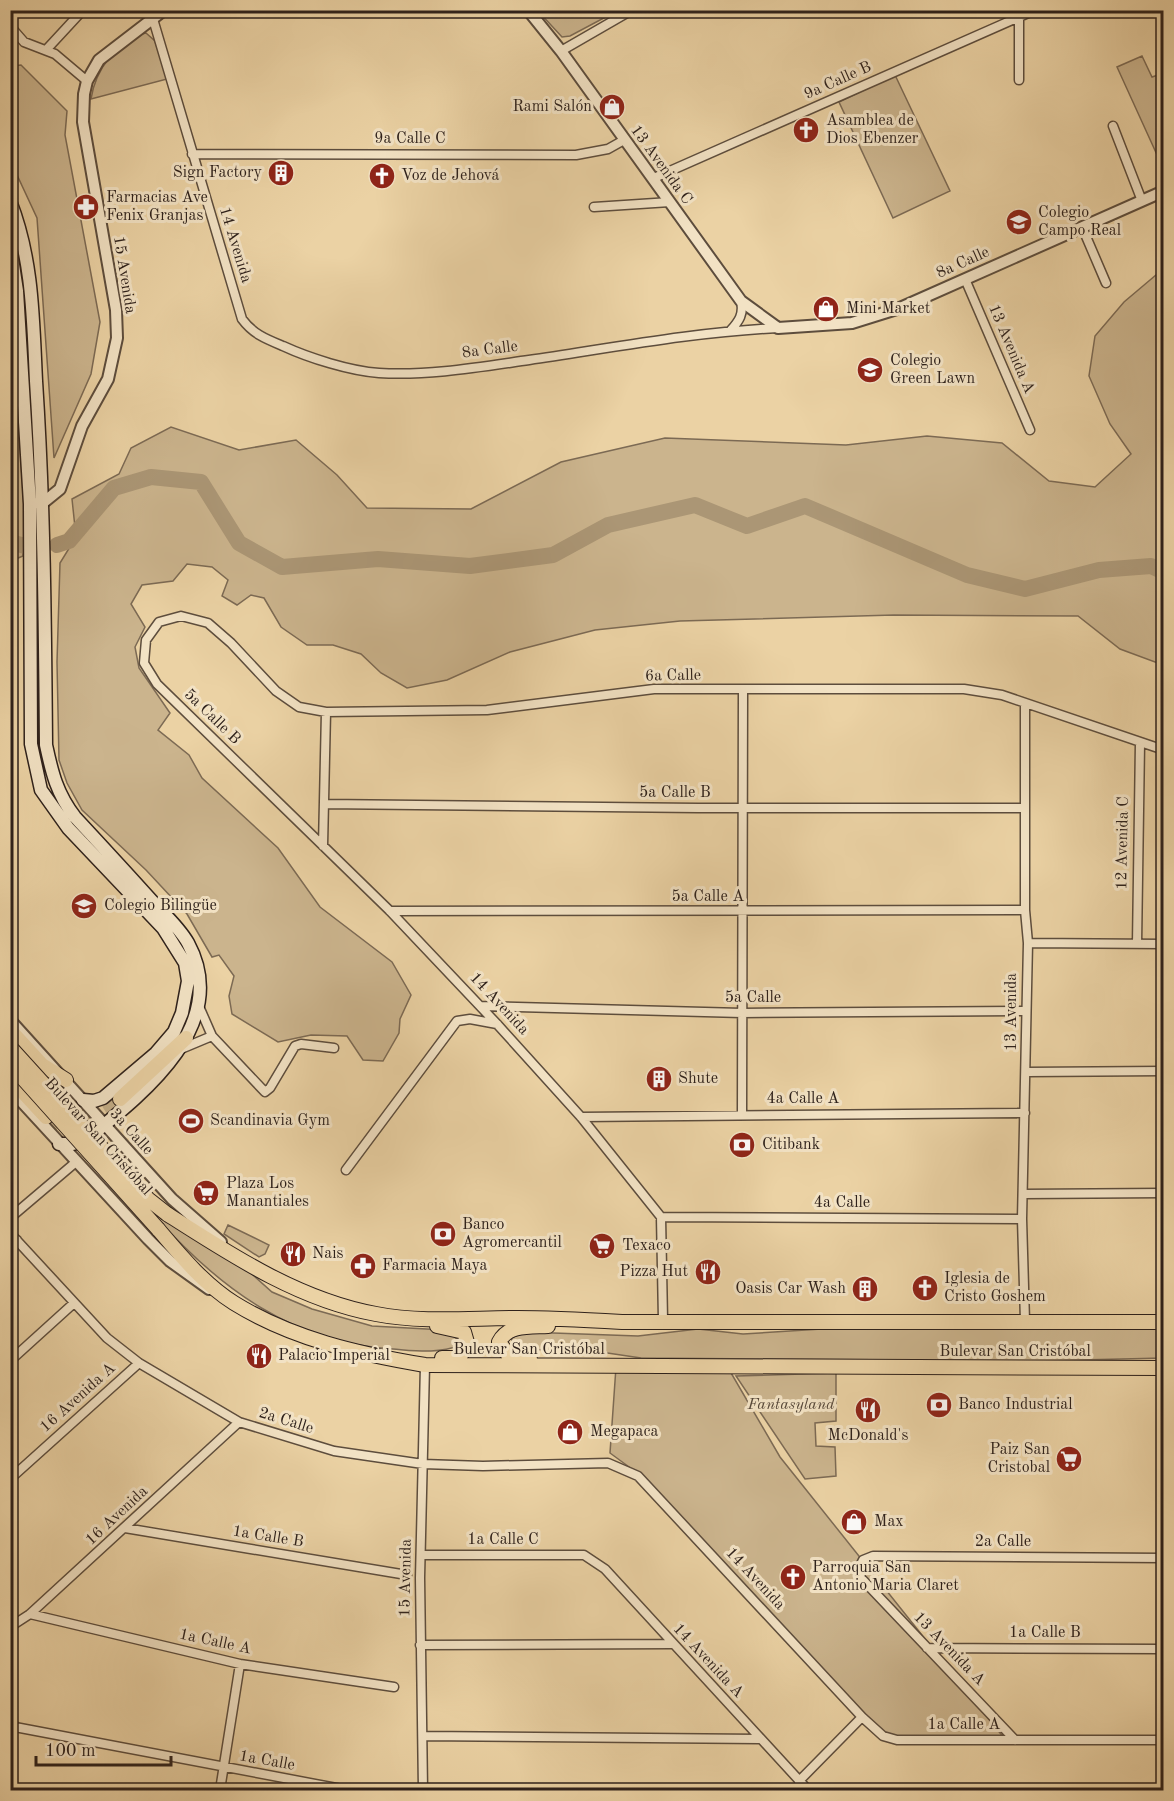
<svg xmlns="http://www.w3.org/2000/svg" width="1174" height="1801" font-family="'Old Standard TT',serif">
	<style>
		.green { fill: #cbb48d; stroke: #7c6a54; stroke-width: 1.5 }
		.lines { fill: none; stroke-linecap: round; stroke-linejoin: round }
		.river { stroke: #ab9675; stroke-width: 16 }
		.primary-tunnel { stroke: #c5af89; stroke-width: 14; stroke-dasharray: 14 7; stroke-linecap: butt }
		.minor-casing { stroke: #5d4d3d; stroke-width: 11 }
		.tertiary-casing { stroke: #5d4d3d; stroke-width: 14 }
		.secondary-casing { stroke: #2e211b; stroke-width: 15 }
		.primary-casing { stroke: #2e211b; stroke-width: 16 }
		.minor { stroke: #f2e2c4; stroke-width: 8 }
		.tertiary { stroke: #f2e2c4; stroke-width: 10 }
		.secondary { stroke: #f2e2c4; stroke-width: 12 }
		.primary { stroke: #ebd2a4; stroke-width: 14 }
		.primary-bridge-casing { stroke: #2e211b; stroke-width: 16; stroke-linecap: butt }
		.primary-bridge { stroke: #ebd2a4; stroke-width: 14 }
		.labels { text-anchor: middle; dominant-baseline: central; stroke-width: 6; stroke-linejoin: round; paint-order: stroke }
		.street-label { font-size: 16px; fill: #2e211b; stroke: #f2e2c4 }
		.poi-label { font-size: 16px; fill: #2e211b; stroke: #f2e2c4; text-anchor: start }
		.park-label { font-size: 16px; font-style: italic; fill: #554638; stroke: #f2e2c4 }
	</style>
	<rect width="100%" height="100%" fill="#ebd2a4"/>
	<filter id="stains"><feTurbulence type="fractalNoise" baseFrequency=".00333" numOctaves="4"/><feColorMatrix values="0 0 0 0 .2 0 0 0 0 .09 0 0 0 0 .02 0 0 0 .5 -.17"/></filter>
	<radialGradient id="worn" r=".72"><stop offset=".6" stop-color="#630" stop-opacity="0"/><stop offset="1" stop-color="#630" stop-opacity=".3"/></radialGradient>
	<path class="green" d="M538 11H617L570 36 562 37Z
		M146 33 155 41 167 79 91 99C95 71 117 39 146 33Z
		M1142 56 1152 77 1158 75 1163 88V168L1117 67Z
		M21 65 67 111 65 135 100 322 91 374 54 458 37 218 11 162V66Z
		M895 75 950 191 893 218 839 102Z
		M1163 269V665L1120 649 1078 616 894 615 680 621 595 630 510 652 447 680 407 688 381 673 361 654 333 645H307L281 627 264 598 251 595 237 605 222 596 228 580 212 567 187 564 173 581 142 585 131 604 145 627 135 647 139 668 170 713 158 730 189 755 202 778 278 848 320 907 392 962 411 995 400 1019 399 1033 383 1061 363 1060 347 1036 311 1035 278 1042 232 1014 229 996 234 976 219 955 212 957 187 914 146 870 82 810 67 783 59 760 57 662 60 563 76 537 72 499 119 474 131 448 171 427 239 450 296 440 337 475 367 508 471 509 561 462 665 438 846 445 927 436 1002 443 1049 481 1095 487 1131 454 1110 424 1089 376 1095 336 1124 302Z
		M11 371H15L25 523 23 556 11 561Z
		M158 1214 236 1260 272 1292 312 1309 372 1326 445 1330 453 1334 461 1345C437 1354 418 1351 393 1349 294 1344 219 1288 156 1217Z
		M228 1225 269 1245 265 1254 259 1257 224 1234Z
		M917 1323 1163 1325 1164 1358 1036 1361 641 1358 594 1351 515 1349 511 1338 525 1332 638 1336 698 1329 743 1334Z
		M727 1366 780 1457 1008 1743 883 1738 640 1475 610 1453 616 1367Z
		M836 1373V1421L815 1423 816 1446 835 1447 836 1476 805 1479 736 1376Z"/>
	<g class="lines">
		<path class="river" d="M10 542 25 546
			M57 545 69 541 114 488 151 477 201 482 239 543 282 567 378 559 470 566 553 555 608 525 695 505 747 526 805 506 967 575 1025 589 1099 570 1151 566 1164 572"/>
		<path class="primary-tunnel" d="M46 1117C66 1135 102 1114 120 1099"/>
		<defs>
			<path id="minor" d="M153 19 242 319C253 334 266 339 283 346 309 358 350 371 379 373 429 376 480 367 529 360 611 348 694 332 778 328
				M10 26 24 42 55 54 87 81
				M46 50 83 10
				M561 51 632 10
				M1019 80V18
				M1113 126 1142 201
				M192 154 576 155 608 149 624 140
				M654 178 1035 10
				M594 207 670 202
				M1082 227 1106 283
				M965 279 1030 430
				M731 330C739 321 744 314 741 301
				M324 804 698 808H1025
				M323 846 326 712
				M390 911 1025 910
				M1028 943 1164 944
				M1137 944 1140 743
				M198 1004 212 1036 265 1092 270 1088 295 1046 301 1044 334 1048
				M481 1006 742 1013 1025 1011
				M181 1049 212 1036
				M1027 1072 1164 1071
				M742 1114 743 691
				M581 1117 1025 1113
				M346 1170 457 1021 470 1019 497 1024
				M1023 1194 1164 1193
				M661 1217 1022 1219
				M10 1218 76 1162
				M10 1233 107 1338 139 1363 239 1422 334 1451 423 1464 483 1466 608 1463 638 1476 862 1717 883 1736 897 1740H1164
				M10 1246 17 1240
				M663 1320 661 1217 581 1117 497 1024 390 911 157 684 144 663 146 640 159 622 181 616 208 623 231 643 276 691 299 707 326 712 487 710 654 689H964L1002 695 1164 750
				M1025 1321 1022 1219 1028 943 1025 910V703
				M10 1361 74 1303
				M10 1479 139 1363
				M125 1528 407 1575
				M422 1555H584L605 1569 808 1790
				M30 1614 240 1664 394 1687
				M10 1627 30 1614 239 1422
				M420 1645 671 1644
				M927 1648 1162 1649
				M10 1718 15 1727
				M15 1727 347 1790
				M423 1736 760 1739
				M1015 1740 861 1578 859 1568 863 1560 873 1556 1164 1558
				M799 1781 862 1717
				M220 1790 240 1664
				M423 1790 420 1578 425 1365
				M1162 1790 1164 1383"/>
			<path id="tertiary" d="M528 10 561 51 741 301 778 328 852 323 900 308 1164 191
				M37 503 44 502 60 489 82 426 108 379 117 338 116 310 83 122 84 94 87 81 99 60 164 10
				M10 1020 172 1199 221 1242
				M10 1089 148 1239 170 1261 209 1289"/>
			<path id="secondary" d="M10 201C33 259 33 320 36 381 44 502 45 623 46 745 52 773 57 794 75 817 101 845 127 873 152 901 164 914 179 927 188 943 232 1024 144 1093 88 1138L73 1144H59
				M10 245 17 291 30 504 31 744 41 790 68 828 163 928 185 963 188 981 182 1013 174 1032 156 1053 103 1098 94 1101 83 1100"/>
			<path id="primary" d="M10 1030 42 1065 66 1080
				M10 1078 46 1117
				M120 1099 186 1038
				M167 1214C231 1255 299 1300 376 1314 422 1323 471 1318 517 1318 552 1318 587 1320 622 1322H1164
				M158 1229C180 1255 205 1285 234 1303 292 1339 359 1354 425 1365L1164 1368
				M437 1326 464 1332 468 1346 458 1358H442
				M530 1359 509 1356 499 1342C508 1324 531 1327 548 1326"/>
		</defs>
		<use href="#minor" class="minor-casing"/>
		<use href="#tertiary" class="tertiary-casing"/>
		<use href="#secondary" class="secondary-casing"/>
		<use href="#primary" class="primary-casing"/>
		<use href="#minor" class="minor"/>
		<use href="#tertiary" class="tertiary"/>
		<use href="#secondary" class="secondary"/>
		<use href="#primary" class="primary"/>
		<defs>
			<path id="primary-bridge" d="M10 1047 148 1199 167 1214
				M10 1064 158 1229"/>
		</defs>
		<use href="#primary-bridge" class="primary-bridge-casing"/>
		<use href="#primary-bridge" class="primary-bridge"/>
	</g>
	<defs>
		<symbol id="shop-disc" viewBox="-11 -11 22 22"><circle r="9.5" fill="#8f2418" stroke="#f2e2c4"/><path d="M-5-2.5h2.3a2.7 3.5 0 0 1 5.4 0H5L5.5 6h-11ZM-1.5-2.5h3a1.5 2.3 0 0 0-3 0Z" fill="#fff"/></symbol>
		<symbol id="church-disc" viewBox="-11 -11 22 22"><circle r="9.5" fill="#8f2418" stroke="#f2e2c4"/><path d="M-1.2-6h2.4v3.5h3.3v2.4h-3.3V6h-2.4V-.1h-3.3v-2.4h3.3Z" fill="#fff"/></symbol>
		<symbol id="building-disc" viewBox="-11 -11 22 22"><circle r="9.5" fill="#8f2418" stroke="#f2e2c4"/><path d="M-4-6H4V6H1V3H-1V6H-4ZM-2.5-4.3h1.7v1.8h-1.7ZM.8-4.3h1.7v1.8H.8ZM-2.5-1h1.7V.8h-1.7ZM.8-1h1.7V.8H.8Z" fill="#fff"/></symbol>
		<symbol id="pharmacy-disc" viewBox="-11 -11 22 22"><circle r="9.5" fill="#8f2418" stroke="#f2e2c4"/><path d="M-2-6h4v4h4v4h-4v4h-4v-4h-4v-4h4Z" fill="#fff"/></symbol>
		<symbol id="school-disc" viewBox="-11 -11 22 22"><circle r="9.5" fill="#8f2418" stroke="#f2e2c4"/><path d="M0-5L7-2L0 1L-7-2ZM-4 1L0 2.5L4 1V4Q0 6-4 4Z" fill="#fff"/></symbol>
		<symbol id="stadium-disc" viewBox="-11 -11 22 22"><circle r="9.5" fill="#8f2418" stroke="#f2e2c4"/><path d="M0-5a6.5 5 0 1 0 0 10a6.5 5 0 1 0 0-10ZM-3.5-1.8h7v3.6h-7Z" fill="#fff"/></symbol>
		<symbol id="bank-disc" viewBox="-11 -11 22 22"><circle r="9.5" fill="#8f2418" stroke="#f2e2c4"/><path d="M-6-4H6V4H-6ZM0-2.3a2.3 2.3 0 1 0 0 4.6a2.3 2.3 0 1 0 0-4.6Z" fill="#fff"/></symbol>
		<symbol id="supermarket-disc" viewBox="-11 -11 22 22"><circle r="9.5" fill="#8f2418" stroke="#f2e2c4"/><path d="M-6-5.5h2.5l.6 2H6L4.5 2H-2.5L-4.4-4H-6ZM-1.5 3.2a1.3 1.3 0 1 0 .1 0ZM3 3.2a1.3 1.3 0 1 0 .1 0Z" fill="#fff"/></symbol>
		<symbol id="restaurant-disc" viewBox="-11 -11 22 22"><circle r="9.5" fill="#8f2418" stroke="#f2e2c4"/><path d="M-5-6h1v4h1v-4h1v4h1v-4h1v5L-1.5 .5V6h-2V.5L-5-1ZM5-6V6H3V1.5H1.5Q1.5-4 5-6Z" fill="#fff"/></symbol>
	</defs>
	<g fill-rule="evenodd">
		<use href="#shop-disc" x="597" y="92" width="30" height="30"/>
		<use href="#church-disc" x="791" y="115" width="30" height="30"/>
		<use href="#building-disc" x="266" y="158" width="30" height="30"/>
		<use href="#church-disc" x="367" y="161" width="30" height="30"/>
		<use href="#pharmacy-disc" x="71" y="192" width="30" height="30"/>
		<use href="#school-disc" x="1004" y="207" width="30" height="30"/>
		<use href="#shop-disc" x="811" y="294" width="30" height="30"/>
		<use href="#school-disc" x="855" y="355" width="30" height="30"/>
		<use href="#school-disc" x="69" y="891" width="30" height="30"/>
		<use href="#building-disc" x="644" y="1064" width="30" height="30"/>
		<use href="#stadium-disc" x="176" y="1106" width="30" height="30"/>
		<use href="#bank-disc" x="727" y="1130" width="30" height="30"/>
		<use href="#supermarket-disc" x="191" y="1178" width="30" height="30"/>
		<use href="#bank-disc" x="428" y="1219" width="30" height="30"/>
		<use href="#supermarket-disc" x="587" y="1231" width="30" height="30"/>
		<use href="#restaurant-disc" x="278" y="1239" width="30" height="30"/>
		<use href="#pharmacy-disc" x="348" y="1251" width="30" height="30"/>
		<use href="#restaurant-disc" x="693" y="1257" width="30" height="30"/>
		<use href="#church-disc" x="910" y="1273" width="30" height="30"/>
		<use href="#building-disc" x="850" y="1274" width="30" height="30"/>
		<use href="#restaurant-disc" x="244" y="1341" width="30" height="30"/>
		<use href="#bank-disc" x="924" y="1390" width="30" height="30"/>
		<use href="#restaurant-disc" x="853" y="1395" width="30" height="30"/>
		<use href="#shop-disc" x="555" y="1417" width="30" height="30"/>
		<use href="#supermarket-disc" x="1054" y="1444" width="30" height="30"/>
		<use href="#shop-disc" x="839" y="1507" width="30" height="30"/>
		<use href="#church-disc" x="778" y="1562" width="30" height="30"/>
	</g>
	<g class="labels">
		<g class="street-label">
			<text transform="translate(838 81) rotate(-24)">9a Calle B</text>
			<text x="410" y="139">9a Calle C</text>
			<text transform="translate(661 165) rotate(54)">13 Avenida C</text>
			<text transform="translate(235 245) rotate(73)">14 Avenida</text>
			<text transform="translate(963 263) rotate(-24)">8a Calle</text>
			<text transform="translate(124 275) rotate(81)">15 Avenida</text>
			<text transform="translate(1011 349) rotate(67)">13 Avenida A</text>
			<text transform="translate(490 350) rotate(-7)">8a Calle</text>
			<text transform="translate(673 676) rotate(-1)">6a Calle</text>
			<text transform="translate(212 717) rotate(44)">5a Calle B</text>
			<text x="675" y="793">5a Calle B</text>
			<text transform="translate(1123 843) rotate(-89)">12 Avenida C</text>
			<text x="708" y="897">5a Calle A</text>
			<text x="753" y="998">5a Calle</text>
			<text transform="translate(499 1004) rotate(47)">14 Avenida</text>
			<text transform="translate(1012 1012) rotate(-90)">13 Avenida</text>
			<text x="803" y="1099">4a Calle A</text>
			<text transform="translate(131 1132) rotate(48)">3a Calle</text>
			<text transform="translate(98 1137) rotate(48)">Bulevar San Cristóbal</text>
			<text x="842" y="1203">4a Calle</text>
			<text x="529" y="1350">Bulevar San Cristóbal</text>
			<text x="1015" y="1352">Bulevar San Cristóbal</text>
			<text transform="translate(78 1398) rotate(-42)">16 Avenida A</text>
			<text transform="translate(286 1421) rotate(17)">2a Calle</text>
			<text transform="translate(117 1516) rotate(-43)">16 Avenida</text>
			<text transform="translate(268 1537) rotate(9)">1a Calle B</text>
			<text x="503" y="1540">1a Calle C</text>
			<text x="1003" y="1542">2a Calle</text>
			<text transform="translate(406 1578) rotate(-89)">15 Avenida</text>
			<text transform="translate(755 1579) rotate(47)">14 Avenida</text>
			<text x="1045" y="1633">1a Calle B</text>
			<text transform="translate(215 1642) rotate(12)">1a Calle A</text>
			<text transform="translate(949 1649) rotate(46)">13 Avenida A</text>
			<text transform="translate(708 1661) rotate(47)">14 Avenida A</text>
			<text x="964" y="1725">1a Calle A</text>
			<text transform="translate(267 1761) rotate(10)">1a Calle</text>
		</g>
		<g class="poi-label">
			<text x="592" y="107" text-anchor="end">Rami Salón</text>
			<text x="826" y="121">Asamblea de<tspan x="826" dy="18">Dios Ebenzer</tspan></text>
			<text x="262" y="173" text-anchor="end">Sign Factory</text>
			<text x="401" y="176">Voz de Jehová</text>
			<text x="106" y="198">Farmacias Ave<tspan x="106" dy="18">Fenix Granjas</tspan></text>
			<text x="1038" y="213">Colegio<tspan x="1038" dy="18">Campo Real</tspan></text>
			<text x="846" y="309">Mini Market</text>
			<text x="890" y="361">Colegio<tspan x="890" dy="18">Green Lawn</tspan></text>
			<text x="104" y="906">Colegio Bilingüe</text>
			<text x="678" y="1079">Shute</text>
			<text x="210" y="1121">Scandinavia Gym</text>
			<text x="762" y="1145">Citibank</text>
			<text x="226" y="1184">Plaza Los<tspan x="226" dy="18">Manantiales</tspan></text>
			<text x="462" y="1225">Banco<tspan x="462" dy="18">Agromercantil</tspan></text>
			<text x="622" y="1246">Texaco</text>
			<text x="312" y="1254">Nais</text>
			<text x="382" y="1266">Farmacia Maya</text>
			<text x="688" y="1272" text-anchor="end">Pizza Hut</text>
			<text x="944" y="1279">Iglesia de<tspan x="944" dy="18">Cristo Goshem</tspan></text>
			<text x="846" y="1289" text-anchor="end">Oasis Car Wash</text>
			<text x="278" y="1356">Palacio Imperial</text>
			<text x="958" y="1405">Banco Industrial</text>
			<text x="590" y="1432">Megapaca</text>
			<text x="868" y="1436" text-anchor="middle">McDonald's</text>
			<text x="1050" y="1450" text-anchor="end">Paiz San<tspan x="1050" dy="18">Cristobal</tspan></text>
			<text x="874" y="1522">Max</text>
			<text x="812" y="1568">Parroquia San<tspan x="812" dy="18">Antonio Maria Claret</tspan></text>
		</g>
		<g class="park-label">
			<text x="791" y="1405">Fantasyland</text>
		</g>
	</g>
	<rect width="1174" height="1801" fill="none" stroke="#ebd2a4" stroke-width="36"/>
	<rect x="12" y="12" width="1150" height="1777" fill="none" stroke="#2e211b" stroke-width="3"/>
	<rect x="18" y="18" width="1138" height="1765" fill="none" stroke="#2e211b" stroke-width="1.5"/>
	<path d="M36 1756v9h135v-9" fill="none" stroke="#2e211b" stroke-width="3"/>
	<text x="45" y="1756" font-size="18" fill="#2e211b" stroke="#f2e2c4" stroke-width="4.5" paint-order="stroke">100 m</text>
	<rect width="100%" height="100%" filter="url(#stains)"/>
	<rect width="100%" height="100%" fill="url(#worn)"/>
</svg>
